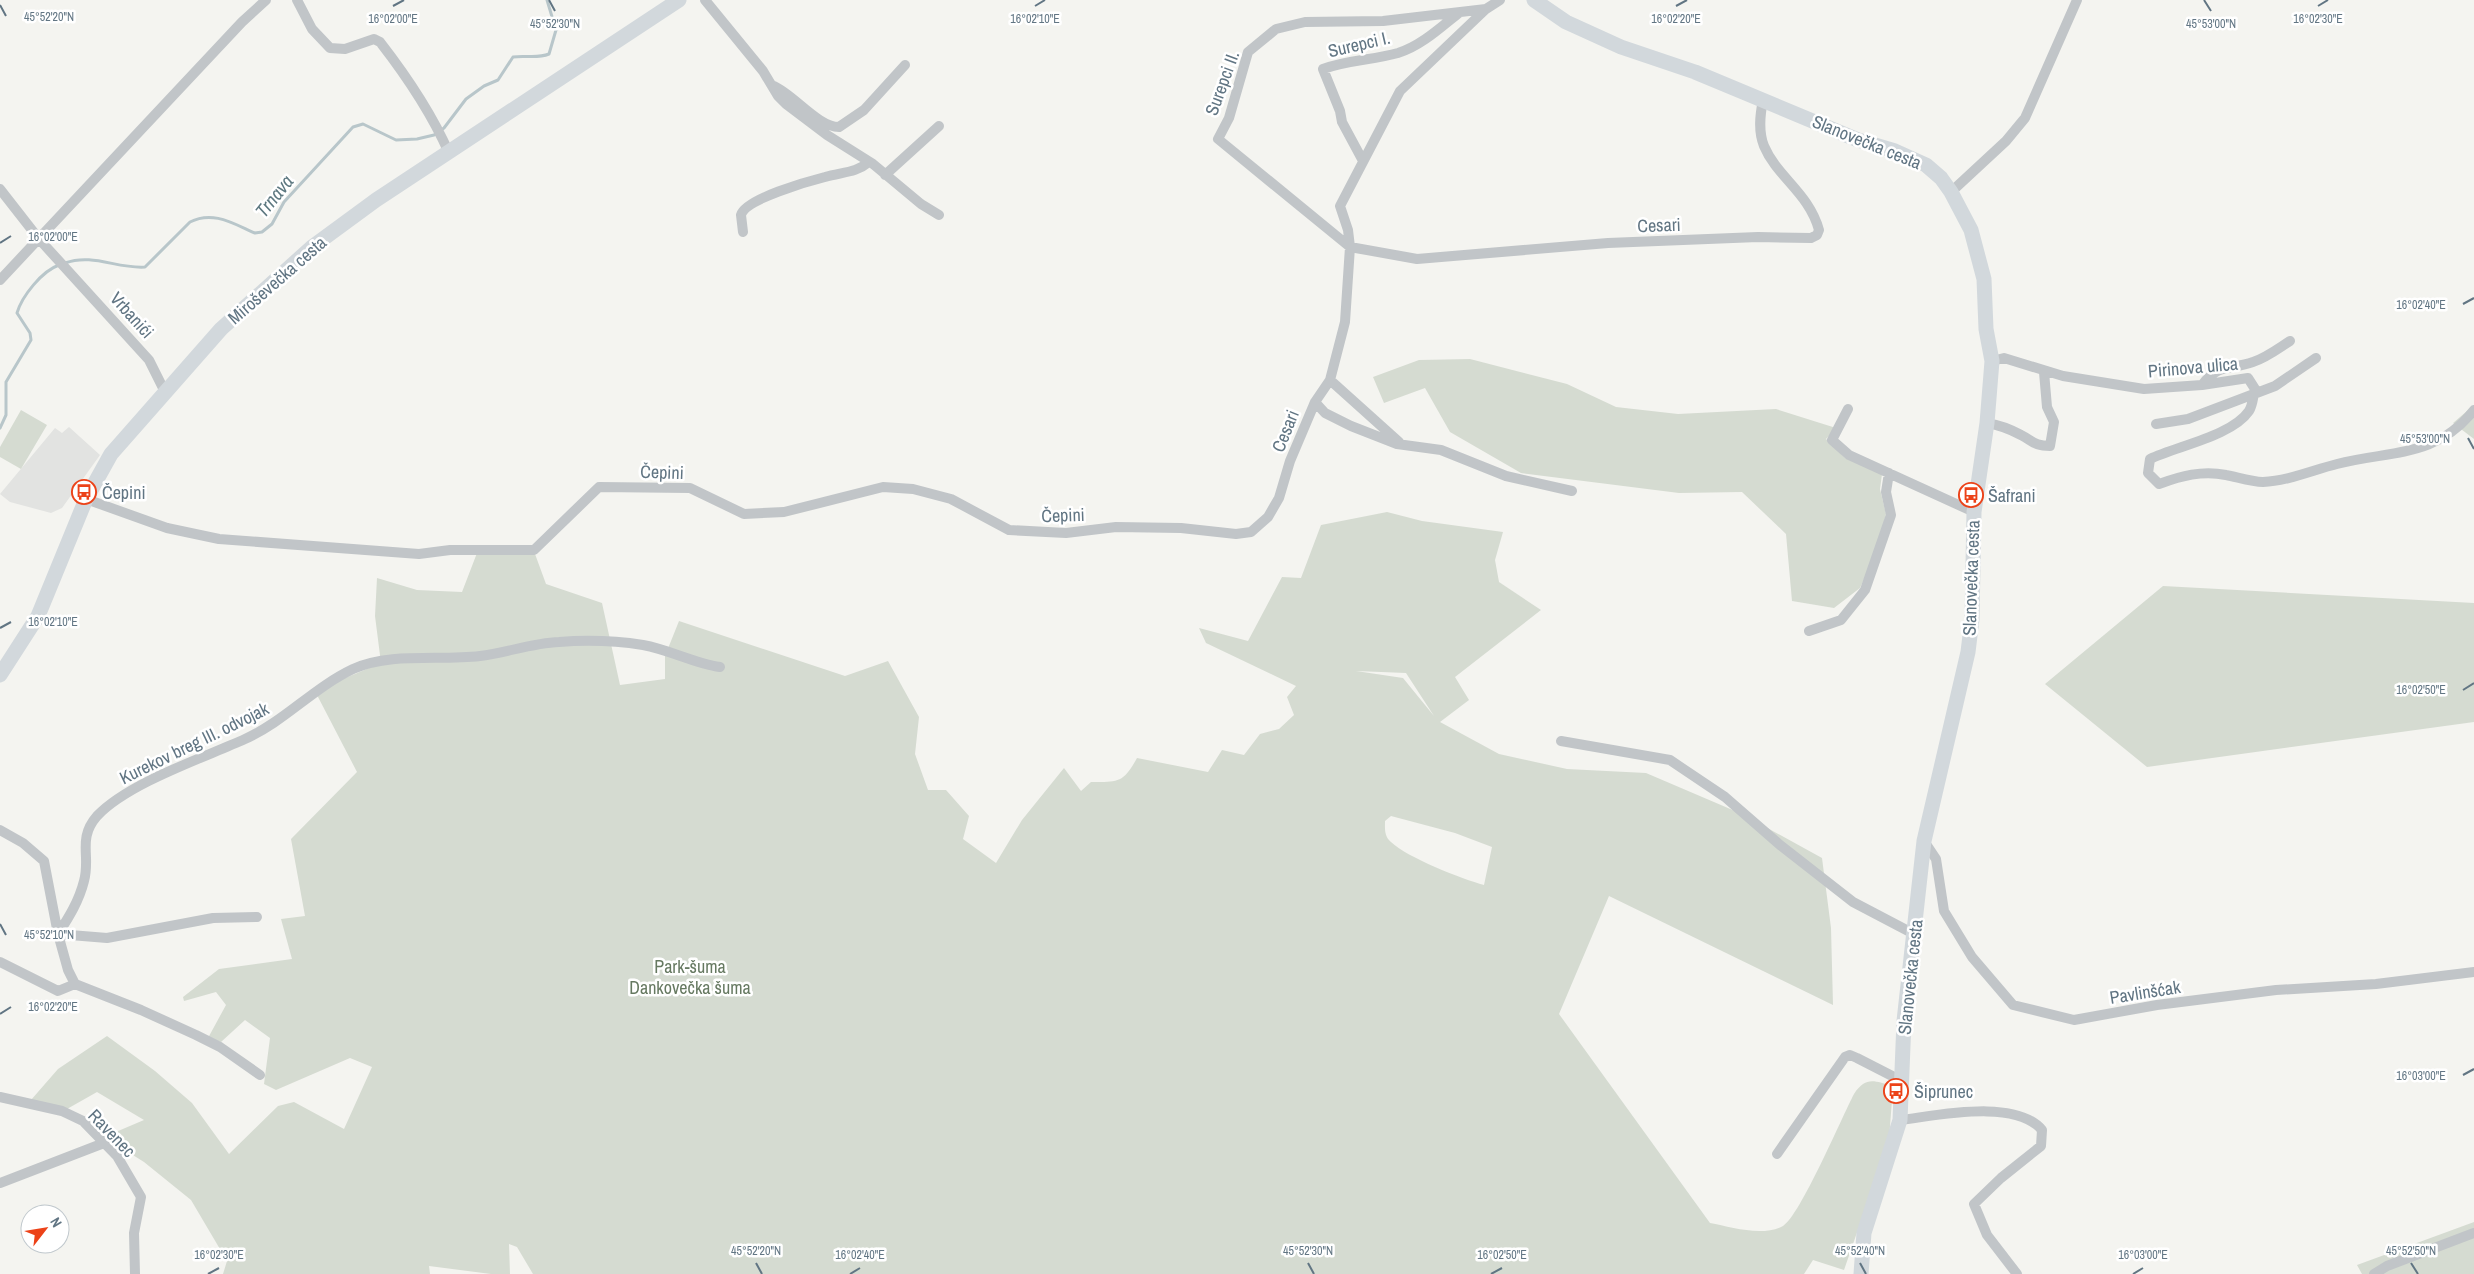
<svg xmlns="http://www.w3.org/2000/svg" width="2474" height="1274" font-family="'Archivo Narrow',sans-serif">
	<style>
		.built { fill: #e2e3e1 }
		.green { fill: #d5dbd1; fill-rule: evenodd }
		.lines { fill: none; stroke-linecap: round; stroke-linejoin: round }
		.stream { stroke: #b8c6ca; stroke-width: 3 }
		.street { stroke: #c1c5c8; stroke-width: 10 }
		.secondary { stroke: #d2d8dc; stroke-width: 15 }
		.ticks { fill: none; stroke: #617583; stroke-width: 2 }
		.labels { text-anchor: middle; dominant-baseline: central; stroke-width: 5; stroke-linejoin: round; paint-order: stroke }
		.street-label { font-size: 18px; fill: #617583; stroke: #fff }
		.poi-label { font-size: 18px; fill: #617583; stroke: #fff; text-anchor: start }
		.park-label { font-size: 18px; fill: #667961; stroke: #fff }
		.water-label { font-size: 19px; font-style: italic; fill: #5d7880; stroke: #fff }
		.ticks-label { font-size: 12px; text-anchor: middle; fill: #617583; stroke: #fff; stroke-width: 5; stroke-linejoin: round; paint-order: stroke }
	</style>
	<rect width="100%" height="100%" fill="#f4f4f0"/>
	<path class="built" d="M69 427 100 455 62 508 51 513 10 502 0 494 55 428 62 433Z"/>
	<path class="green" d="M1470 359 1567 384 1616 407 1678 414 1776 409 1836 428 1826 439 1845 458 1882 474 1880 489 1886 514 1876 552 1860 588 1834 608 1792 601 1786 534 1742 492 1679 493 1521 473 1450 432 1425 388 1384 403 1373 377 1419 360Z
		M2474 405V439L2453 423Z
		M21 410 47 425 21 469 0 457V447Z
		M1387 512 1422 521 1503 532 1495 560 1499 582 1541 610 1455 677 1469 700 1440 722 1499 754 1567 769 1646 773 1742 814 1822 858 1831 928 1833 1005 1609 896 1559 1014 1710 1223C1731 1227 1762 1237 1783 1226 1800 1216 1842 1117 1854 1094 1866 1076 1874 1081 1893 1086L1889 1140 1844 1270 1813 1260 1804 1274H533L517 1247 509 1244 510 1274H491L429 1266 430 1274H223L227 1261 191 1200 144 1162 104 1137 144 1120 97 1092 67 1109 31 1100 58 1069 107 1036 155 1071 192 1103 229 1154 278 1106 294 1102 344 1129 372 1067 350 1058 276 1090 264 1084 270 1038 245 1020 221 1042 208 1038 226 1005 216 992 184 1001 183 997 219 969 292 959 281 919 305 916 291 839 357 772 317 695 343 679 381 663 375 616 377 578 417 590 462 592 477 553 535 554 546 584 602 603 620 685 665 679V656L679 621 845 676 888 661 919 717 915 754 928 790H946L969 816 963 839 996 863 1022 820 1064 768 1081 791 1091 782C1119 782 1123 783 1137 758L1208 772 1222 750 1244 755 1260 734 1279 729 1294 715 1287 697 1296 686 1206 643 1199 628 1248 641 1282 577 1301 578 1321 525ZM1356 671 1406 673 1434 716 1403 678ZM1391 816 1455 833 1492 847 1484 885C1462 879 1408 858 1391 842 1384 836 1385 829 1385 821Z
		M2163 586 2474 603V722L2147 767 2045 684Z
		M2474 1222V1274H2362L2357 1265Z"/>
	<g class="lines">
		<path class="stream" d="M65 263C93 253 117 269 145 267L190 222C213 210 234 224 255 233L262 232 272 224 284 202 353 127 363 124 396 140 417 139 434 135 444 128 466 99 484 86 498 80 513 57C526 55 537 59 549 54L556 30 547 0
			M0 428 6 415V382L31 340 30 333 17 313C22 296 42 271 59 265"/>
		<path class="street" d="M297 0 312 29 330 48 345 49 374 39 380 42C408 78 431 112 449 153
			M705 0 763 71 778 96 786 104 827 135 873 164 921 204 939 215
			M1486 9 1383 21 1305 22 1276 29 1248 52 1229 118 1218 139 1350 247 1417 259 1608 243 1758 237 1811 238 1817 235 1819 230C1809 193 1777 177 1764 146 1758 131 1760 115 1763 100
			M774 86C794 95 818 127 839 127L864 110 905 65
			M1363 161 1342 122 1340 111 1323 69C1347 60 1373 60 1398 53 1421 46 1441 27 1460 12
			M885 175 939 126
			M0 189 39 239 149 360 165 392
			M1951 192 2006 141 2025 118 2077 0
			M743 232 741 215C745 199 809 181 825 177 842 172 856 173 869 162
			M0 280 242 22 266 0
			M1992 361 2004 358 2063 376 2144 389 2202 385 2248 378 2255 389C2253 396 2253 405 2249 411 2232 436 2177 446 2150 459L2148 473 2159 484C2181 476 2202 470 2226 475 2237 477 2251 482 2263 482 2288 481 2313 470 2337 464 2390 450 2435 459 2474 410
			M1330 380 1399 442
			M2202 385C2219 363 2230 370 2253 362 2266 358 2279 348 2290 341
			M1315 402 1325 413 1351 426 1397 444 1441 450 1506 476 1572 491
			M1848 409 1832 440 1849 455 1974 512
			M1987 423C1999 425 2010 429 2021 435 2033 441 2034 446 2050 446L2054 422 2047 407 2044 372
			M2156 424 2188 419 2275 386 2316 358
			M86 499 167 528 219 539 419 554 450 550H534L599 487 690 488 744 514 784 512 883 487 913 489 951 499 1009 530 1066 533 1116 527 1181 528 1236 534 1251 532 1268 517 1279 498 1290 461 1315 402 1330 380 1345 322 1350 247 1348 230 1340 206 1400 91 1486 9 1500 0
			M1809 631 1841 620 1865 590 1891 515 1886 492 1889 473
			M1561 741 1670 760 1725 797 1780 845 1853 902 1914 934
			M0 830 23 843 44 861 58 934 68 970 75 984
			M1924 841 1936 859 1944 911 1972 957 2013 1005 2074 1020 2157 1005 2276 990 2376 984 2474 972
			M58 934C69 917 79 901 84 881 91 856 77 839 97 816 128 783 203 758 245 739 285 721 313 688 353 669 391 652 439 661 480 656 506 653 532 643 559 642 585 640 617 641 643 645 670 650 694 663 720 667
			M58 934 107 938 213 918 257 917
			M0 962 58 991 75 984
			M75 984 141 1010 196 1035 220 1047 260 1075
			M0 1097 62 1111 83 1121 117 1156 141 1197 134 1233 135 1274
			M1900 1120C1936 1116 2015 1098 2042 1130L2041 1146 2001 1178 1974 1204 1987 1235 2017 1274
			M1777 1154 1845 1057 1850 1055 1857 1058 1900 1080
			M0 1183 104 1143
			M2374 1274 2387 1266 2474 1233"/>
		<path class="secondary" d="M1534 0 1566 22 1621 47 1695 72 1858 140 1895 151 1926 165 1941 178 1951 192 1971 230 1984 279 1986 329 1992 361 1987 423 1974 512 1972 619 1968 652 1924 841 1904 1021 1900 1120 1864 1233 1861 1274
			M0 675 38 616 86 499 111 454 221 329 312 247 376 200 679 0"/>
	</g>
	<path class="ticks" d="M549 0 555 11M2204 0 2211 11M0 5 6 16M393 6 404 0M1035 6 1045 0M1676 6 1687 0M2318 6 2328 0M0 243 11 236M2463 304 2474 298M2468 438 2474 449M0 628 11 622M2463 690 2474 683M0 924 6 935M0 1014 11 1007M2463 1075 2474 1069M756 1263 762 1274M1308 1263 1314 1274M1860 1263 1866 1274M2411 1263 2418 1274M208 1274 219 1268M850 1274 860 1268M1491 1274 1502 1268M2133 1274 2143 1268"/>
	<defs>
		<symbol id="bus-ring" viewBox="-11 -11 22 22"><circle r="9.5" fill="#fff" stroke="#ec4218" stroke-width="1.5"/><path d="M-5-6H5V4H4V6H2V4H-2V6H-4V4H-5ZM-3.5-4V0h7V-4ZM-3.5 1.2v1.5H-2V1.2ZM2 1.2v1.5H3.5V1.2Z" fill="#ec4218"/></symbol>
	</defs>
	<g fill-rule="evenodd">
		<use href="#bus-ring" x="70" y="478" width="28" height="28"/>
		<use href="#bus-ring" x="1957" y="481" width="28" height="28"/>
		<use href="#bus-ring" x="1882" y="1077" width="28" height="28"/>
	</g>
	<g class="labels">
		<g class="street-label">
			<text transform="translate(1359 44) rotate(-13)">Surepci I.</text>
			<text transform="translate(1222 83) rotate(-70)">Surepci II.</text>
			<text transform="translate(1867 142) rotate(22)">Slanovečka cesta</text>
			<text transform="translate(1659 225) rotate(-2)">Cesari</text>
			<text transform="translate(277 280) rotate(-41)">Miroševečka cesta</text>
			<text transform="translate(132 315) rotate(48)">Vrbanići</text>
			<text transform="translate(2193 367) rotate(-5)">Pirinova ulica</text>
			<text transform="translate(1285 431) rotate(-68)">Cesari</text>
			<text transform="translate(662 472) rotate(2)">Čepini</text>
			<text transform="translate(1063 515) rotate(-2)">Čepini</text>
			<text transform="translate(1971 578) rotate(-88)">Slanovečka cesta</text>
			<text transform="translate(194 743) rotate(-26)">Kurekov breg III. odvojak</text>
			<text transform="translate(1910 977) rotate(-84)">Slanovečka cesta</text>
			<text transform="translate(2145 992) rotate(-9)">Pavlinšćak</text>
			<text transform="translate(112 1133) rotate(46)">Ravenec</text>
		</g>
		<g class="poi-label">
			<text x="102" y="492">Čepini</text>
			<text x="1988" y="495">Šafrani</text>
			<text x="1914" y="1091">Šiprunec</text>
		</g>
		<g class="park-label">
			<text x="690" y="966">Park-šuma<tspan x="690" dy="21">Dankovečka šuma</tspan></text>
		</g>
		<g class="water-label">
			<text transform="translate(274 196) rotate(-51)">Trnava</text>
		</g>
	</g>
	<g class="ticks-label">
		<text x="49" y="21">45°52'20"N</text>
		<text x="393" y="23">16°02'00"E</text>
		<text x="1035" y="23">16°02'10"E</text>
		<text x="1676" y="23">16°02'20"E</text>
		<text x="2318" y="23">16°02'30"E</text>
		<text x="555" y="28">45°52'30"N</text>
		<text x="2211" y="28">45°53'00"N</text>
		<text x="53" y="241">16°02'00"E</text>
		<text x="2421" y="309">16°02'40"E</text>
		<text x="2425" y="443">45°53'00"N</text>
		<text x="53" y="626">16°02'10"E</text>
		<text x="2421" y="694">16°02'50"E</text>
		<text x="49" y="939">45°52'10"N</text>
		<text x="53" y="1011">16°02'20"E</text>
		<text x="2421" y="1080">16°03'00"E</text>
		<text x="756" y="1255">45°52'20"N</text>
		<text x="1308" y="1255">45°52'30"N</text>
		<text x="1860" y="1255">45°52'40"N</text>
		<text x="2411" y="1255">45°52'50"N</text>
		<text x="219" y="1259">16°02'30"E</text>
		<text x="860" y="1259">16°02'40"E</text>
		<text x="1502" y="1259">16°02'50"E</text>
		<text x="2143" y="1259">16°03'00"E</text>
	</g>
	<g transform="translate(45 1229) rotate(59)"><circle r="24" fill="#ffffff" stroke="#c0c8cd"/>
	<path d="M0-4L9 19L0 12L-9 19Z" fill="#ec4218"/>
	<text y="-8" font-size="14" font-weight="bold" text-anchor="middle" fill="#617583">N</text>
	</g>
</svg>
